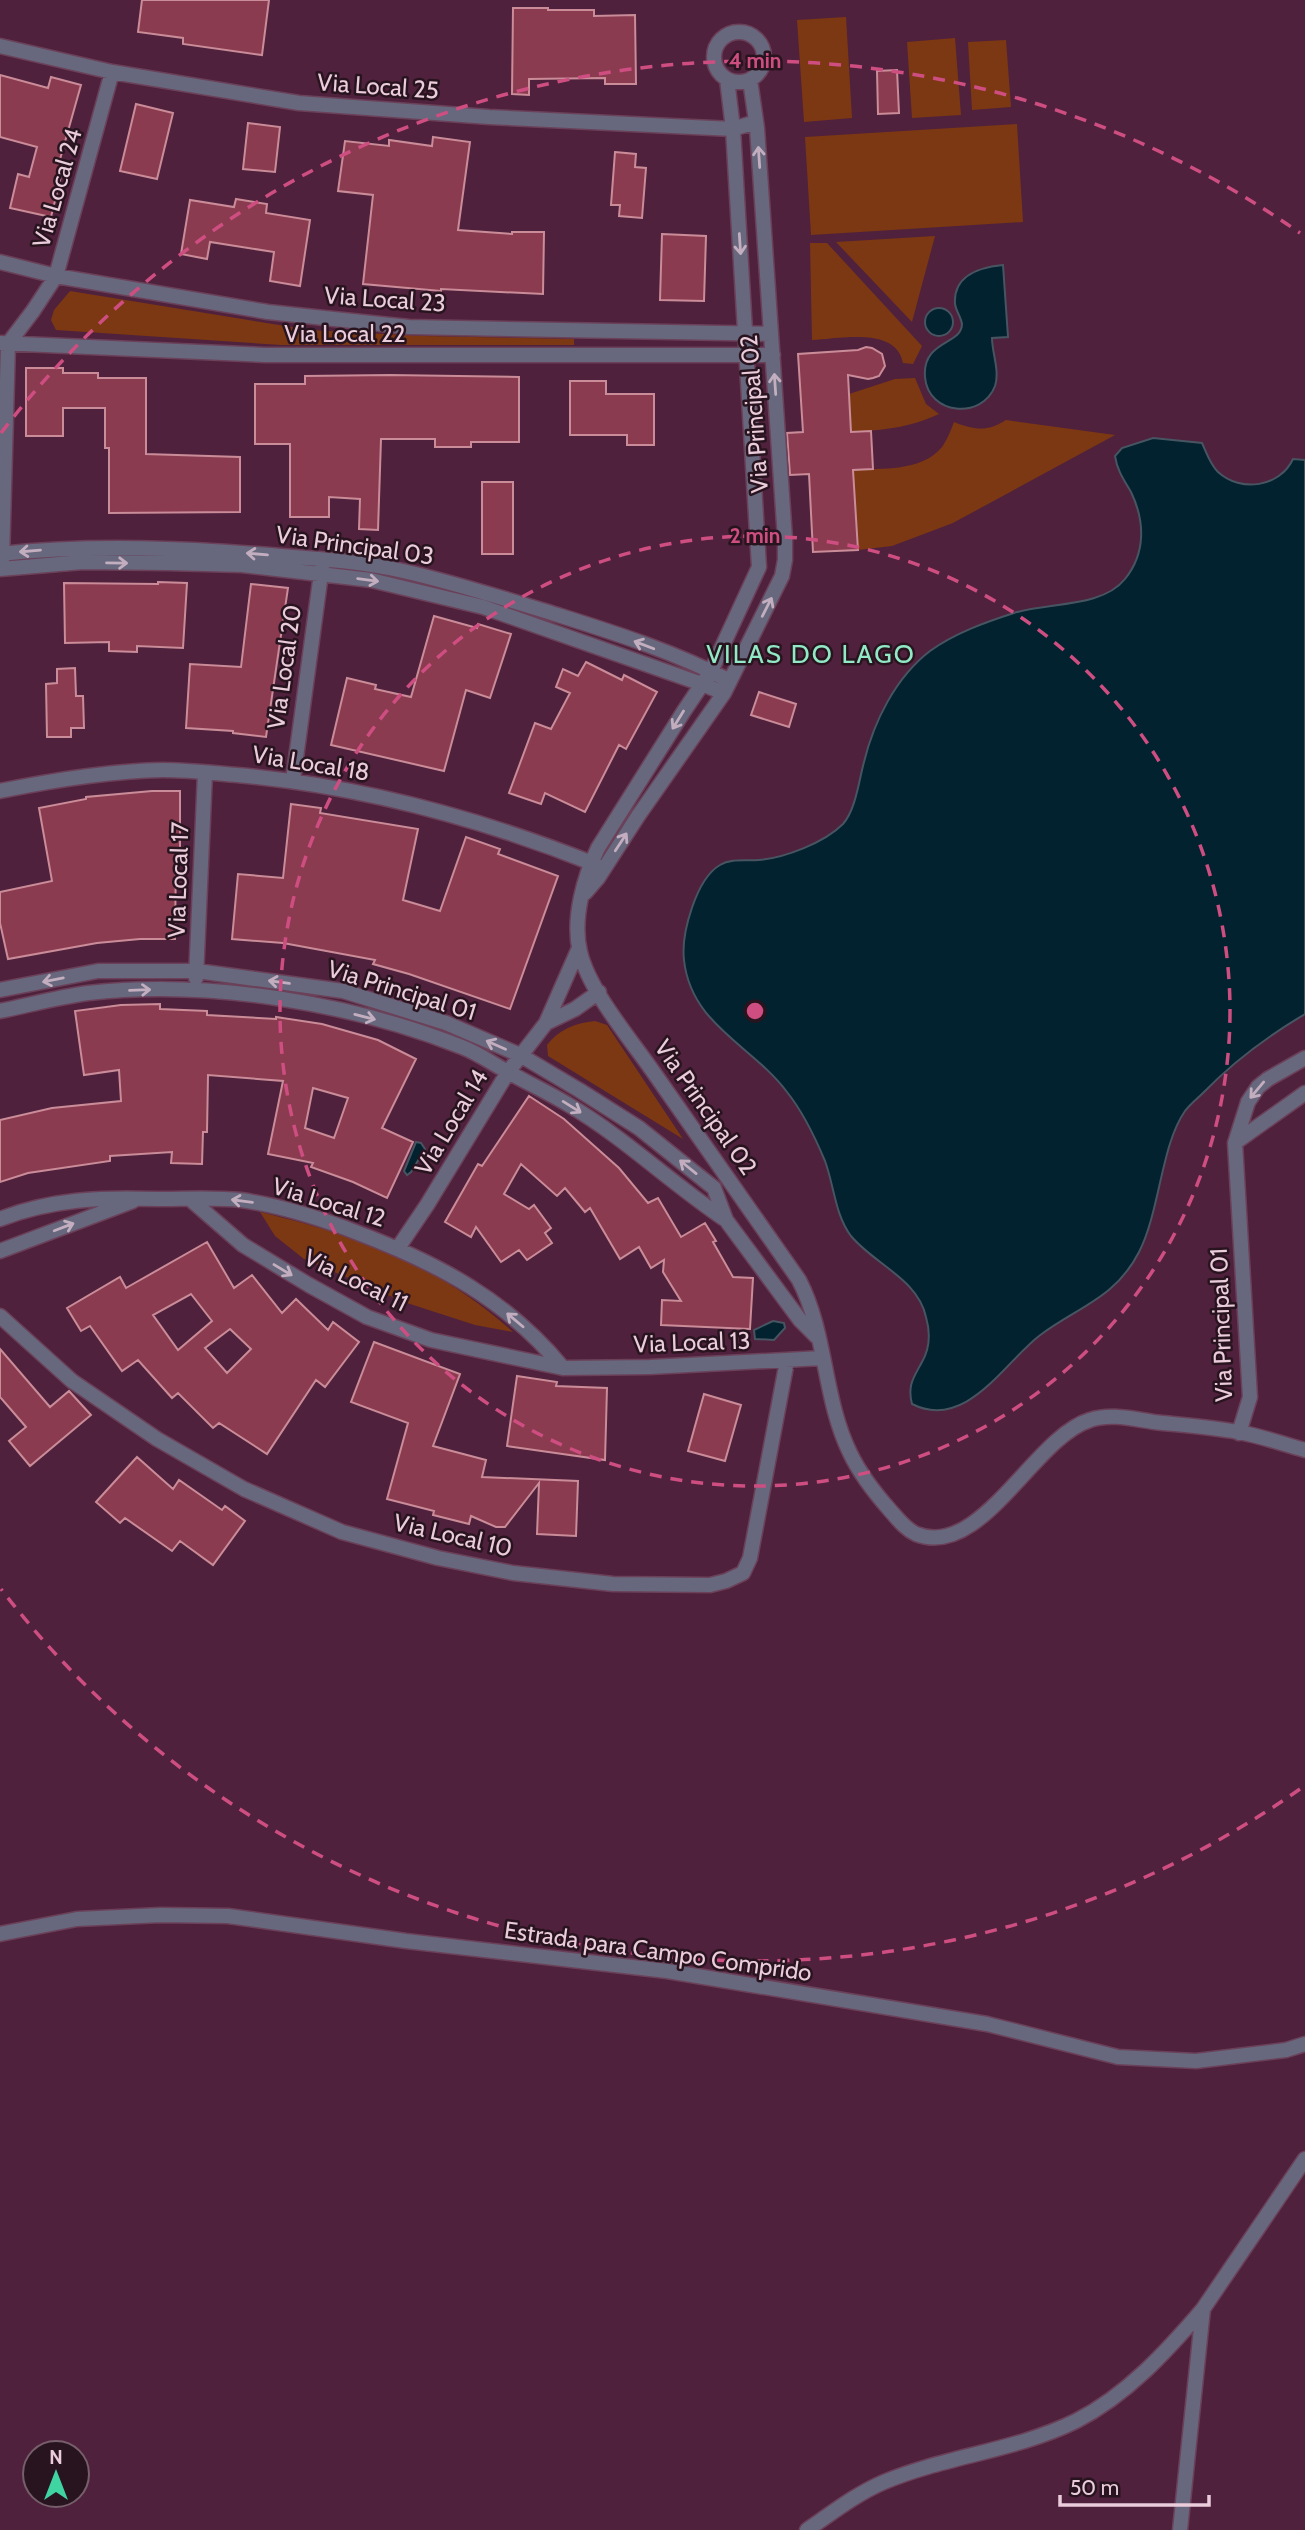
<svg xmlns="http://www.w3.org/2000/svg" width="1305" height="2530" font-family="Cabin,sans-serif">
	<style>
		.green { fill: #7c3813 }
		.water { fill: #01222e; stroke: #475562; stroke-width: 2 }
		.building { fill: #8b3b50; stroke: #ca8c98; stroke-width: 2; fill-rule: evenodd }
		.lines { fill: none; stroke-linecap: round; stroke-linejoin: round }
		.street-casing { stroke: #6b4059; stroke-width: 17 }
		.street { stroke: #67677d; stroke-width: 14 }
		.oneway { stroke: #c3aebf }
		.ring { fill: none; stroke: #ce4e81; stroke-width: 3.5; stroke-dasharray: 12 9 }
		.labels { text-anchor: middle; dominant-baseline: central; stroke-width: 5; stroke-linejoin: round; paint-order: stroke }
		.street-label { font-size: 24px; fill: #eaccdb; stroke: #28141f }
		.neighbourhood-label { font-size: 26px; letter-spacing: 2px; fill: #91e9c5; stroke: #28141f }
		.centre { fill: #ce4e81; stroke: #28141f; stroke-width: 3.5 }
		.ring-label { font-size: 21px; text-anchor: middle; font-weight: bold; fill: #ce4e81; stroke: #28141f; stroke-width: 5; stroke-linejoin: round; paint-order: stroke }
	</style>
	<rect width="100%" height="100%" fill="#4f213c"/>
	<path class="green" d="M846 17 852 118 804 122 797 20Z
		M955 38 961 115 912 118 907 42Z
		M1006 40 1011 107 972 110 968 42Z
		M1017 124 1023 222 811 235 805 137Z
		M935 236 912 322 836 242Z
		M827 243 922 346 913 364 903 363C896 326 839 339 812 340L810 243Z
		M70 291 310 330 423 336 574 339V345H281L56 330 51 320 54 310Z
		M915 378 926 404 939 414C908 428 885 430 851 432L849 394 895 379Z
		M1006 420 1115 435 953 523 892 546 858 550 853 470C881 468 922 472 942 447 947 440 951 430 954 422 974 430 988 432 1006 420Z
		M595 1021 607 1025 683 1139 548 1056 547 1045C559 1029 576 1023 595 1021Z
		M260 1212C356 1235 439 1265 513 1332L475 1325 404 1302 304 1259 275 1236Z"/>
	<path class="water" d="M1003 265 1008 337 992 338C992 353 1000 371 995 386 982 420 928 415 925 377 922 340 962 345 962 324 961 317 956 311 955 304 953 275 981 267 1003 265Z
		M925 322a14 14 0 1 1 28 0a14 14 0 1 1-28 0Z
		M1153 438 1202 443C1207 454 1210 464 1218 472 1241 493 1280 487 1293 459L1305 460V1014C1268 1036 1234 1061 1204 1092 1198 1098 1190 1104 1185 1111 1161 1145 1160 1211 1139 1252 1115 1299 1077 1307 1039 1336 1004 1363 966 1431 912 1404 907 1385 914 1377 922 1362 930 1348 930 1331 926 1317 918 1279 874 1264 851 1236 835 1215 834 1185 825 1161 815 1137 803 1112 787 1092 752 1045 691 1025 684 960 681 934 696 879 720 865 731 858 746 861 759 860 784 858 824 843 843 824 856 809 859 780 864 762 874 721 896 677 930 651 955 633 986 622 1014 613 1048 602 1102 608 1125 579 1146 553 1145 521 1131 492 1124 480 1117 470 1115 456L1122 448Z
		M416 1142 421 1143 425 1149 411 1172 407 1175 404 1171Z
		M773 1321 784 1323 785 1328 774 1340 755 1339 754 1330Z"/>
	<path class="building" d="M142 0H269L262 55 183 44V38L138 32Z
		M513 8H548V10H594V16L635 15 636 84H605V78L529 79V95L512 94Z
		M897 70 899 113 878 114 877 71Z
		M0 75 48 88 51 77 81 85 59 163 64 164 51 217 10 208 18 174 29 177 37 147 0 137Z
		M136 104 173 113 157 179 120 171Z
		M248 123 280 127 275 172 243 169Z
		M433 137 470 142 458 230 512 234V232H544L543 294 441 289V291L363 284 373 195 338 191 345 141 389 146V140L432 146Z
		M615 152 636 154 635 167 646 168 642 218 619 216 620 205H611Z
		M236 199 267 204 266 213 310 220 300 286 270 281 274 252 210 242 207 259 181 254 190 200 234 207Z
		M662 234 706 236 704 301 660 300Z
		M866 347 872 348 882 354 885 366 879 376 873 378 868 379 848 375 851 432 871 431 873 469 853 470 858 550 813 552 809 474 790 475 787 433 803 432 798 354 858 350Z
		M26 368H63V373H98V378H146V454L240 457V512L109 513V448H105V408H63V436H26Z
		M390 375 519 377V442H471V447H435V439H381L378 530 359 529 360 499 329 497V517H290V444H255V384H305V376Z
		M570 381H606V394H654V445H627V435H570Z
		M482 482H513V554H482Z
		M158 582 187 583 183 648 137 646V652L109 651V642L65 643 64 583 158 584Z
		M251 584 288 588 266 737 233 733V731L186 728 190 664 241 667Z
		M434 616 477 628 478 624 511 634 490 698 466 690 444 771 331 745 347 678 376 685 375 689 411 697Z
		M586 662 622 680 624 675 657 692 626 749 619 745 585 812 545 793 541 804 509 793 535 723 551 729 570 693 556 687 563 669 578 676Z
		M75 668 76 696H83L84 728H71V737H47L46 684 57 683V669Z
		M759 692 796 704 789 727 751 715Z
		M152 791H180V855H176L175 939H140L97 943 8 959 0 923V892L52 881 39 808 86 799V797Z
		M291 804 321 808 320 813 418 829 403 900 440 911 466 837 500 849 498 854 558 876 510 1009 409 974 373 964 375 960 283 943 232 939 238 874 283 878Z
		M160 1004V1009L207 1011V1015L276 1019V1017L322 1024 378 1040 416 1059 382 1128 413 1142 387 1198 353 1182 311 1167 313 1163 268 1154 283 1081 208 1075 207 1132H203L202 1164 171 1163 172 1152 110 1156V1161L28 1173 0 1182V1120L52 1108 121 1101 119 1070 84 1075 75 1011 121 1005ZM313 1088 348 1098 334 1138 305 1128Z
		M529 1096 564 1119 619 1168 648 1203 658 1198 681 1237 705 1223 716 1241 713 1242 733 1277 753 1278 750 1329 661 1325 662 1300 681 1301 663 1272 664 1260 651 1268 639 1247 620 1259 590 1208 585 1212 565 1188 557 1196 521 1164 504 1194 529 1209 534 1205 551 1228 545 1233 552 1243 527 1260 519 1250 501 1262 476 1227 471 1237 445 1222 478 1164 482 1166Z
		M207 1242 234 1288 252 1275 282 1313 296 1299 328 1330 333 1322 359 1342 325 1387 316 1380 267 1454 219 1423 213 1428 178 1393 172 1398 138 1360 122 1371 90 1326 81 1331 67 1308 120 1277 126 1288ZM191 1294 212 1321 178 1350 153 1315ZM230 1329 251 1349 227 1373 205 1348Z
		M374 1342 460 1374 433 1446 486 1460 482 1477 578 1481 576 1536 537 1534 539 1483 505 1527H496L471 1516 469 1524 433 1515 434 1511 387 1499 408 1423 351 1402Z
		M0 1349 50 1407 69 1391 91 1415 30 1466 9 1441 26 1427 0 1397Z
		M517 1376 557 1382 556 1386 607 1388 605 1460 507 1446Z
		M704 1394 741 1405 725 1461 688 1451Z
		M137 1457 173 1489 179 1480 222 1510 225 1506 245 1521 213 1565 180 1541 172 1551 125 1518 120 1523 96 1502Z"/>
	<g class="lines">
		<defs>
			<path id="street" d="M714 57a25 25 0 1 1 50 0a25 25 0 1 1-50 0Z
				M0 46 112 72 299 103 489 117 733 129 749 124 757 128
				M727 79 733 129 759 567 711 671 684 711 598 848C584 877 572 919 580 952 589 990 628 1036 652 1070 701 1140 750 1210 799 1280 827 1334 823 1398 850 1453 860 1474 874 1492 889 1509 897 1518 905 1529 916 1534 981 1560 1034 1437 1090 1420 1110 1413 1133 1419 1154 1422 1182 1425 1210 1427 1238 1432 1261 1436 1283 1444 1305 1450
				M0 262 56 276 268 312 409 327 771 334
				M0 343 265 355H773
				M0 554C93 544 188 548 281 556 321 559 363 562 403 571 456 583 509 600 561 616 618 634 677 653 730 681
				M2 560 8 344 33 311 56 276 112 72
				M0 569 83 562 167 563 242 565 371 580 483 607 702 684 724 693
				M293 780 322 566
				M0 791C54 780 108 771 163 770 188 770 213 773 237 775 361 786 482 819 597 865
				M585 893 598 878 638 816 724 693 782 576 785 560V539L757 128 750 80
				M196 978 205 773
				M0 990 98 971H197L343 991 446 1023 520 1055 579 1090 639 1128 714 1188 726 1220 800 1320 817 1337
				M0 1011C29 1005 59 997 88 993 207 979 351 1003 462 1047 478 1053 493 1064 508 1072 528 1083 549 1093 569 1105 625 1138 672 1184 726 1220
				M546 1023 575 1009 599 992
				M1236 1142 1305 1093
				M190 1199 243 1245 309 1285 367 1317 431 1340 563 1368 650 1367 822 1358
				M0 1219C51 1199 103 1197 156 1199 184 1199 214 1197 241 1200 281 1206 320 1218 358 1233 439 1264 507 1300 563 1368
				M398 1248 427 1205 508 1072 546 1023 579 948
				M0 1251 133 1201
				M0 1316 72 1381 157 1439 244 1489 342 1532 438 1558 513 1573 613 1584 710 1585 726 1581 743 1573 750 1558 787 1361
				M1239 1433 1250 1397 1235 1143 1248 1102 1258 1087 1268 1079 1305 1058
				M0 1934 77 1919 161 1915 228 1916 406 1941 667 1971 987 2024 1118 2057 1196 2061 1286 2050 1305 2044
				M807 2530C832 2513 856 2494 884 2482 946 2456 1015 2451 1076 2421 1127 2395 1167 2351 1203 2309
				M1180 2530 1203 2309 1305 2159"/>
		</defs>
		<use href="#street" class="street-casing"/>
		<use href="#street" class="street"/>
	</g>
	<defs><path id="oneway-shaft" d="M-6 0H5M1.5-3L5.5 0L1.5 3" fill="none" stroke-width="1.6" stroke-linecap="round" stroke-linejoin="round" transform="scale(1.75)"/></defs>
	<g class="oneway">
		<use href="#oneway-shaft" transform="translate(759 157) rotate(-94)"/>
		<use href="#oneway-shaft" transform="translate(740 244) rotate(86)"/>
		<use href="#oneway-shaft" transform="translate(775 384) rotate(-94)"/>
		<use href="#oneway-shaft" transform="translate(30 551) rotate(175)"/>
		<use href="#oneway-shaft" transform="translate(257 554) rotate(-175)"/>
		<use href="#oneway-shaft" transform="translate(117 563) rotate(1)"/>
		<use href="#oneway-shaft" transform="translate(368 580) rotate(8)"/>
		<use href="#oneway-shaft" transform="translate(767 607) rotate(-63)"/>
		<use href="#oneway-shaft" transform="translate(644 645) rotate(-159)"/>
		<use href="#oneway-shaft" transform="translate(678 720) rotate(122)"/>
		<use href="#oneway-shaft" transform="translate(621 842) rotate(-57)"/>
		<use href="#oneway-shaft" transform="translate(53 980) rotate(169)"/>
		<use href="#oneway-shaft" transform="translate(279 982) rotate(-172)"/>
		<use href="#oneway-shaft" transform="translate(140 990) rotate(-2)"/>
		<use href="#oneway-shaft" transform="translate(365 1017) rotate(14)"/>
		<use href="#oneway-shaft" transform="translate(496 1045) rotate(-156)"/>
		<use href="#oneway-shaft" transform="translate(1257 1090) rotate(130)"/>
		<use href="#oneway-shaft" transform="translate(572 1107) rotate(32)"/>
		<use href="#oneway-shaft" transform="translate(688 1167) rotate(-141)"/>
		<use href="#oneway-shaft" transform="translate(242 1201) rotate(-173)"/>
		<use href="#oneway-shaft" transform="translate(64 1227) rotate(-21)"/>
		<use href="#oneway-shaft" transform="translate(283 1270) rotate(31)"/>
		<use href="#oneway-shaft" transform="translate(515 1320) rotate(-140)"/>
	</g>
	<g class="ring">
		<circle cx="755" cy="1011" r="475"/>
		<path d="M1300 1789A950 950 0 0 1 1 1589M1 433A950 950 0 0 1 1300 233"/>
	</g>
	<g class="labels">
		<g class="street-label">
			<text transform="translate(378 86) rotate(4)">Via Local 25</text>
			<text transform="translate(57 188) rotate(-74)">Via Local 24</text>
			<text transform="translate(385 299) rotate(4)">Via Local 23</text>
			<text x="345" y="333">Via Local 22</text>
			<text transform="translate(754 414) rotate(-94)">Via Principal 02</text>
			<text transform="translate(355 545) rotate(8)">Via Principal 03</text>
			<text transform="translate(284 667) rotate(-82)">Via Local 20</text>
			<text transform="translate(311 763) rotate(9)">Via Local 18</text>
			<text transform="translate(178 880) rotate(-88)">Via Local 17</text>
			<text transform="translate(402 990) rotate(17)">Via Principal 01</text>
			<text transform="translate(706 1107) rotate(55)">Via Principal 02</text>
			<text transform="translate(451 1122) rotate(-59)">Via Local 14</text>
			<text transform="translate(329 1202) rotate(17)">Via Local 12</text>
			<text transform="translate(356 1280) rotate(26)">Via Local 11</text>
			<text transform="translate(1221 1325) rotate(-92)">Via Principal 01</text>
			<text transform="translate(692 1342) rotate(-2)">Via Local 13</text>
			<text transform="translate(453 1535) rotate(13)">Via Local 10</text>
			<text transform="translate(658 1951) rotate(8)">Estrada para Campo Comprido</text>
		</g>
		<g class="neighbourhood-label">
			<text x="811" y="654">VILAS DO LAGO</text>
		</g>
	</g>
	<circle cx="755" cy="1011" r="10" class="centre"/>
	<g class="ring-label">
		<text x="755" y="68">4 min</text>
		<text x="755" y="543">2 min</text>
	</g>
	<g transform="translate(56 2474)"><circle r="33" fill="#28141f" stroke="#765e6a" stroke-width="2"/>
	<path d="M0-5L12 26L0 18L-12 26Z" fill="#3fd4a2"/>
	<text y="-10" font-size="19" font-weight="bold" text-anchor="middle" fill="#eaccdb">N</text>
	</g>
	<path d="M1060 2495v10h149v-10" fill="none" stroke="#eaccdb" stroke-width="3.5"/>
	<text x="1070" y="2495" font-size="21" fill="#eaccdb" stroke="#28141f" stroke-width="5" paint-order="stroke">50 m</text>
</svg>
